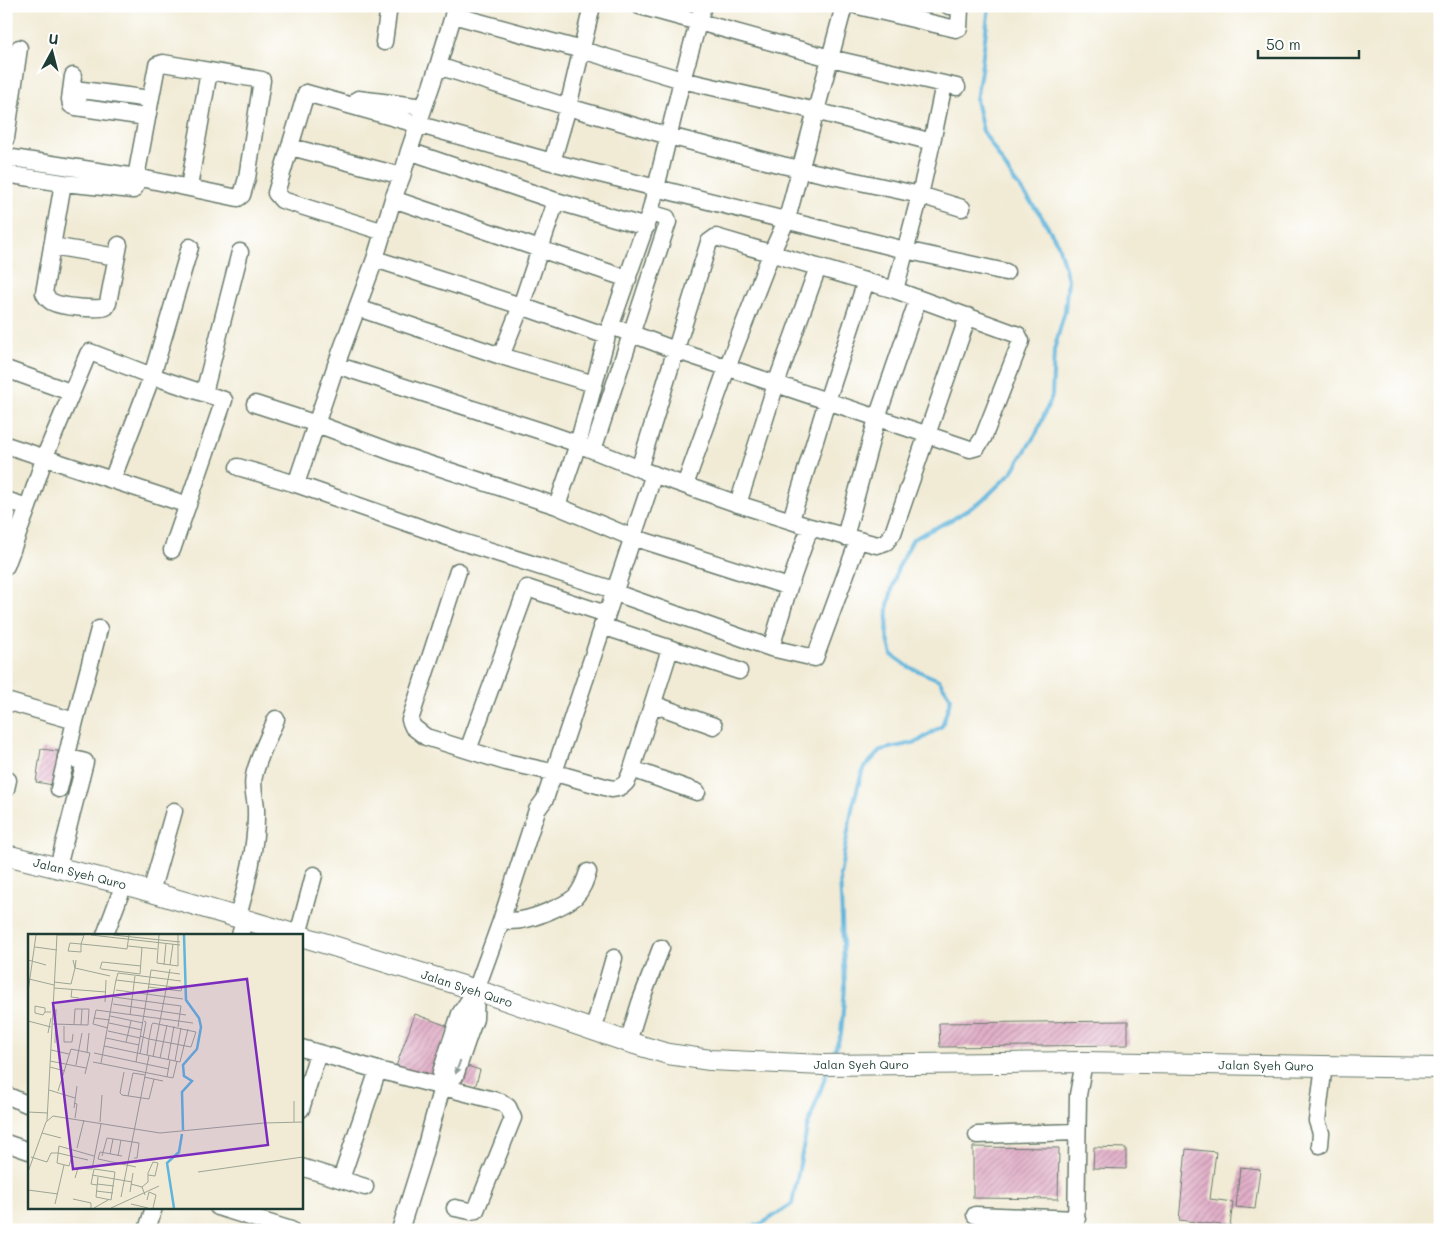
<svg xmlns="http://www.w3.org/2000/svg" width="1446" height="1236" font-family="Mali,sans-serif">
	<style>
		.lines { fill: none; stroke-linecap: round; stroke-linejoin: round }
		.stream { stroke: #60b5dc; stroke-width: 4 }
		.building { fill: url(#building-hatch) }
		.minor-casing { stroke: #687a6c; stroke-width: 19 }
		.major-casing { stroke: #687a6c; stroke-width: 22 }
		.minor { stroke: #fff; stroke-width: 16 }
		.major { stroke: #fff; stroke-width: 20 }
		.oneway { fill: #8f9e9a }
		.labels { text-anchor: middle; dominant-baseline: central; stroke-width: 4; stroke-linejoin: round; paint-order: stroke }
		.street-label { font-size: 12px; fill: #1f3d34; stroke: #fff }
		.inset-river { fill: none; stroke: #60b5dc; stroke-width: 2.5 }
		.inset-road { fill: none; stroke: #9da595; stroke-width: 1 }
		.view { fill: #7b2cbf; fill-opacity: 0.15; stroke: #7b2cbf; stroke-width: 2.5 }
		.inset-edge { fill: none; stroke: #1f3d34; stroke-width: 2.5 }
	</style>
	<defs>
		<pattern id="building-hatch" width="6" height="6" patternUnits="userSpaceOnUse" patternTransform="scale(1.25)"><rect width="6" height="6" fill="#e2b0c9"/><path d="M-1 1l2-2M0 6l6-6M5 7l2-2" fill="none" stroke="#b790a4"/></pattern>
	</defs>
	<rect width="100%" height="100%" fill="#fff"/>
	<filter id="ink" filterUnits="userSpaceOnUse"><feTurbulence type="fractalNoise" baseFrequency=".02" numOctaves="2"/><feDisplacementMap in="SourceGraphic" scale="10" xChannelSelector="R" yChannelSelector="G"/><feConvolveMatrix kernelMatrix="1 2 1 2 8 2 1 2 1" color-interpolation-filters="sRGB"/></filter>
	<filter id="wash" filterUnits="userSpaceOnUse"><feTurbulence type="fractalNoise" baseFrequency=".0096" numOctaves="4" result="noise"/><feDisplacementMap in="SourceGraphic" scale="20" xChannelSelector="R" yChannelSelector="G"/><feGaussianBlur stdDeviation="1.12" result="paint"/><feColorMatrix in="noise" values="0 0 0 0 0 0 0 0 0 0 0 0 0 0 0 0 0 1.4 0 .05"/><feComposite in="paint" operator="in"/></filter>
	<g filter="url(#wash)">
		<rect width="100%" height="100%" fill="#f1ebd5"/>
		<g class="lines">
			<path class="stream" d="M832 1058 841 1034 845 987 840 875 853 804 863 769 881 750 917 742 942 726 951 698 939 680 909 667 892 655 887 635 888 605 897 570 913 539 953 519 982 501 1012 472 1037 432 1052 396 1054 350 1065 311 1068 279 1058 244 1040 214 1013 179 983 131 976 100 981 71 989 6
				M743 1230 763 1223 792 1204 807 1128 827 1072"/>
		</g>
		<g id="blocks">
			<path class="building" d="M41 749 58 751 53 785 36 782Z
				M415 1014 450 1027 432 1075 425 1072 422 1079 395 1069Z
				M1128 1021V1045L940 1047 939 1023Z
				M467 1066 480 1070 475 1088 462 1084Z
				M973 1147 1059 1148 1058 1199 973 1198Z
				M1094 1147 1126 1148V1169L1093 1168Z
				M1186 1149 1216 1152 1210 1199 1233 1202 1230 1226 1179 1220Z
				M1240 1167 1260 1169 1255 1209 1236 1207Z"/>
		</g>
	</g>
	<g filter="url(#ink)">
		<use href="#blocks" fill-opacity="0" stroke="#687a6c" stroke-width="1"/>
		<g class="lines">
			<defs>
				<path id="minor" d="M640 6 830 58 957 87
					M858 6 956 29 959 28 960 9 958 6H949
					M453 15 582 50 682 80 816 111 932 142 920 195 895 290
					M384 42 389 6
					M438 66 568 107 669 136 782 165 920 195 962 208
					M73 76 70 99 71 105 76 107 146 117
					M306 93 552 162 905 250 1006 272
					M306 93 276 193 282 200 384 232
					M358 99 424 107
					M76 107 80 90H82L150 99
					M6 138 19 48
					M932 142 944 84
					M291 147 402 176
					M409 151 556 201 646 227
					M6 157 136 177 238 198 242 195 247 178 262 80 163 63 157 65 136 177 135 187 133 190 63 183 6 174
					M552 162 568 107 592 6
					M63 183 44 293C46 297 48 300 52 302 62 307 96 310 106 307L108 303 119 245
					M189 187 209 71
					M393 199 628 279
					M52 246 117 257
					M375 259 521 306 607 336
					M358 308 501 356 594 384
					M611 326 675 350 970 449 977 447 983 438 1021 341 1018 335 895 290 716 237 709 242 639 469
					M501 356 521 306 556 201
					M336 365 541 431 578 444 647 472 738 504 810 527 877 545 886 542 893 533 968 316
					M6 369 70 392
					M204 393 240 252
					M255 404 317 424 395 453 557 506 626 535 789 587
					M6 445 188 505
					M593 450 668 222 667 218 650 213
					M238 467 296 484 459 541 608 588 613 592 771 648 815 658 858 541
					M112 480 152 376 190 247
					M296 484 336 365 375 259 393 199 402 176 409 151 438 66 456 6
					M685 485 727 368 771 254 787 219 844 6
					M6 500 28 507
					M738 504 776 384 818 267
					M557 506 578 444 607 336 650 213 682 80 703 6
					M791 520 827 401 866 281
					M845 537 877 418 918 299
					M6 566 28 507 45 456 88 354 90 352 152 376 224 400 172 550
					M458 571 410 720 413 727 426 737 506 762 552 772 612 789C626 788 628 780 632 769L670 649
					M602 626 739 671
					M771 648 789 587 810 527
					M6 701 75 721
					M653 704 714 726
					M468 750 527 588 600 612 607 613
					M632 769 697 792
					M6 789 8 780
					M59 789 75 721 99 629
					M58 867 85 762 66 757
					M151 892 174 811
					M238 916C247 886 257 842 256 810 256 799 251 788 254 776 258 757 269 737 276 719
					M501 921C507 921 514 921 521 920 535 918 564 906 575 897 582 890 585 881 588 872
					M105 935 124 884
					M240 935 245 919
					M298 935 314 875
					M593 1031 614 958
					M628 1042 640 1003 661 948
					M301 1048 378 1070 501 1102 508 1107 513 1118 476 1210 470 1211 455 1208
					M442 1087 455 1076 470 1032 475 1019 476 991
					M6 1095 29 1105
					M301 1109 318 1053
					M977 1135 1077 1132
					M6 1143 29 1151
					M1320 1145 1321 1133 1317 1121 1324 1065
					M301 1167 365 1187
					M341 1179 378 1070
					M218 1207 291 1230
					M975 1215 1077 1219
					M147 1230 154 1207
					M400 1230 422 1160 442 1087 441 1072 460 1014 476 990 501 921 537 810 545 799 654 474
					M1076 1230 1078 1095 1084 1062"/>
				<path id="major" d="M6 855 124 884 297 935
					M301 936 476 990 628 1042 668 1054 710 1060 823 1065 1084 1062 1440 1068"/>
			</defs>
			<use href="#minor" class="minor-casing"/>
			<use href="#major" class="major-casing"/>
			<use href="#minor" class="minor"/>
			<use href="#major" class="major"/>
		</g>
		<defs><path id="oneway-solid" d="M-6-.8H1V-3.2L6.5 0L1 3.2V.8H-6Z" transform="scale(1.25)"/></defs>
		<use class="oneway" href="#oneway-solid" transform="translate(458 1067) rotate(109)"/>
	</g>
	<g class="labels">
		<g class="street-label">
			<text transform="translate(80 873) rotate(14)">Jalan Syeh Quro</text>
			<text transform="translate(467 988) rotate(18)">Jalan Syeh Quro</text>
			<text x="861" y="1064">Jalan Syeh Quro</text>
			<text transform="translate(1266 1065) rotate(1)">Jalan Syeh Quro</text>
		</g>
	</g>
	<g transform="translate(28 934)">
		<rect width="275" height="275" fill="#f1ebd5"/>
		<path class="inset-river" d="M155 196 154 158 164 147 156 142 155 131 169 115 173 93 171 84 158 66 156 1M146 274 139 229 151 218 154 200"/>
		<path class="inset-road" d="M29 1H56M56 1 53 10V18L40 17 42 9 53 10 83 13 99 15 101 1M63 1 152 11M85 1 152 8M131 1 129 29 150 32V1M100 12 129 15M7 13 29 16M0 26 18 31M45 26 47 34 48 26M136 31 138 9M142 31 145 10M72 35 74 28 113 32M73 35 112 40 114 13M152 40 123 36 121 50 154 54M1 45 26 51M88 46 90 39 153 47M26 48 43 50 47 34 82 42M120 53 153 57 154 54M26 54 78 58M44 55 43 63 51 64M88 56 155 65M0 58 8 1M86 63 153 72 150 93M77 68 78 46M85 70 158 81M68 76 165 89M68 76 65 90 80 94M17 78V74L7 72V79L15 81 17 78H23M102 81 107 42M82 82 115 89M66 84 82 86M0 87 23 93M81 89 114 96M25 90 60 91 61 75H47L46 90M53 91 54 75M36 92V108H44L45 100M80 97 112 104M20 99 23 84M112 102 121 105 163 113 168 98 125 89 124 90 121 105 119 121M78 104 111 111M98 108 103 87M27 109 28 75M76 112 152 128 160 95M23 116 41 120M59 118 61 99M66 119 141 135M112 120 118 88 116 87M125 123 142 35M132 124 139 91M140 126 146 92M22 127 58 134M147 127 153 94M65 128 145 144 149 127M73 129 88 46 121 50 108 128M48 131 54 99M22 133 37 137M96 138 92 159 94 161 121 165 126 145M116 143 135 147M139 143 142 126M21 156 47 164M30 157 43 115 62 119 57 140M100 162 105 139 117 141M266 167V188M46 169 49 170 47 184M46 174 49 152M0 178 20 179M19 187 29 1M72 188 74 161M14 199 33 204M49 214 56 186M82 220 85 205M44 222 41 232 29 229 31 212 66 222M74 222 79 204 111 209 109 224H106M90 222 93 206M94 222 72 218 70 225 108 233M3 223 19 228 23 219H30L60 226M0 238 18 188 25 182 132 199 236 189 275 188M170 238 275 223M64 241 104 248M47 244 50 234 64 235 73 190M69 250 86 252M103 250 114 253 117 261M69 251 63 250 66 235 87 238 83 266 68 263 70 243M114 253 120 248V239L125 228 130 229 127 242 120 241M0 256 30 260M68 257 85 259M102 258 105 239M93 263 121 122M45 265 63 269V274M119 266 121 258 128 261 125 274M27 270 36 231M103 270 120 274M66 274 80 266M83 274 131 252"/>
		<path class="view" d="M219 45 240 211 45 235 25 69Z"/>
		<rect width="275" height="275" class="inset-edge"/>
	</g>
	<rect width="1446" height="1236" fill="none" stroke="#fff" stroke-width="25"/>
	<g transform="translate(52 52) rotate(7)" stroke="#ffffff" stroke-width="4" paint-order="stroke">
	<path d="M0-4L9 19L0 12L-9 19Z" fill="#1f3d34"/>
	<text y="-8" font-size="14" font-weight="bold" text-anchor="middle" fill="#1f3d34">U</text>
	</g>
	<path d="M1258 50v8h101v-8" fill="none" stroke="#1f3d34" stroke-width="2.5"/>
	<text x="1266" y="50" font-size="15" fill="#1f3d34" stroke="#ffffff" stroke-width="4" paint-order="stroke">50 m</text>
</svg>
